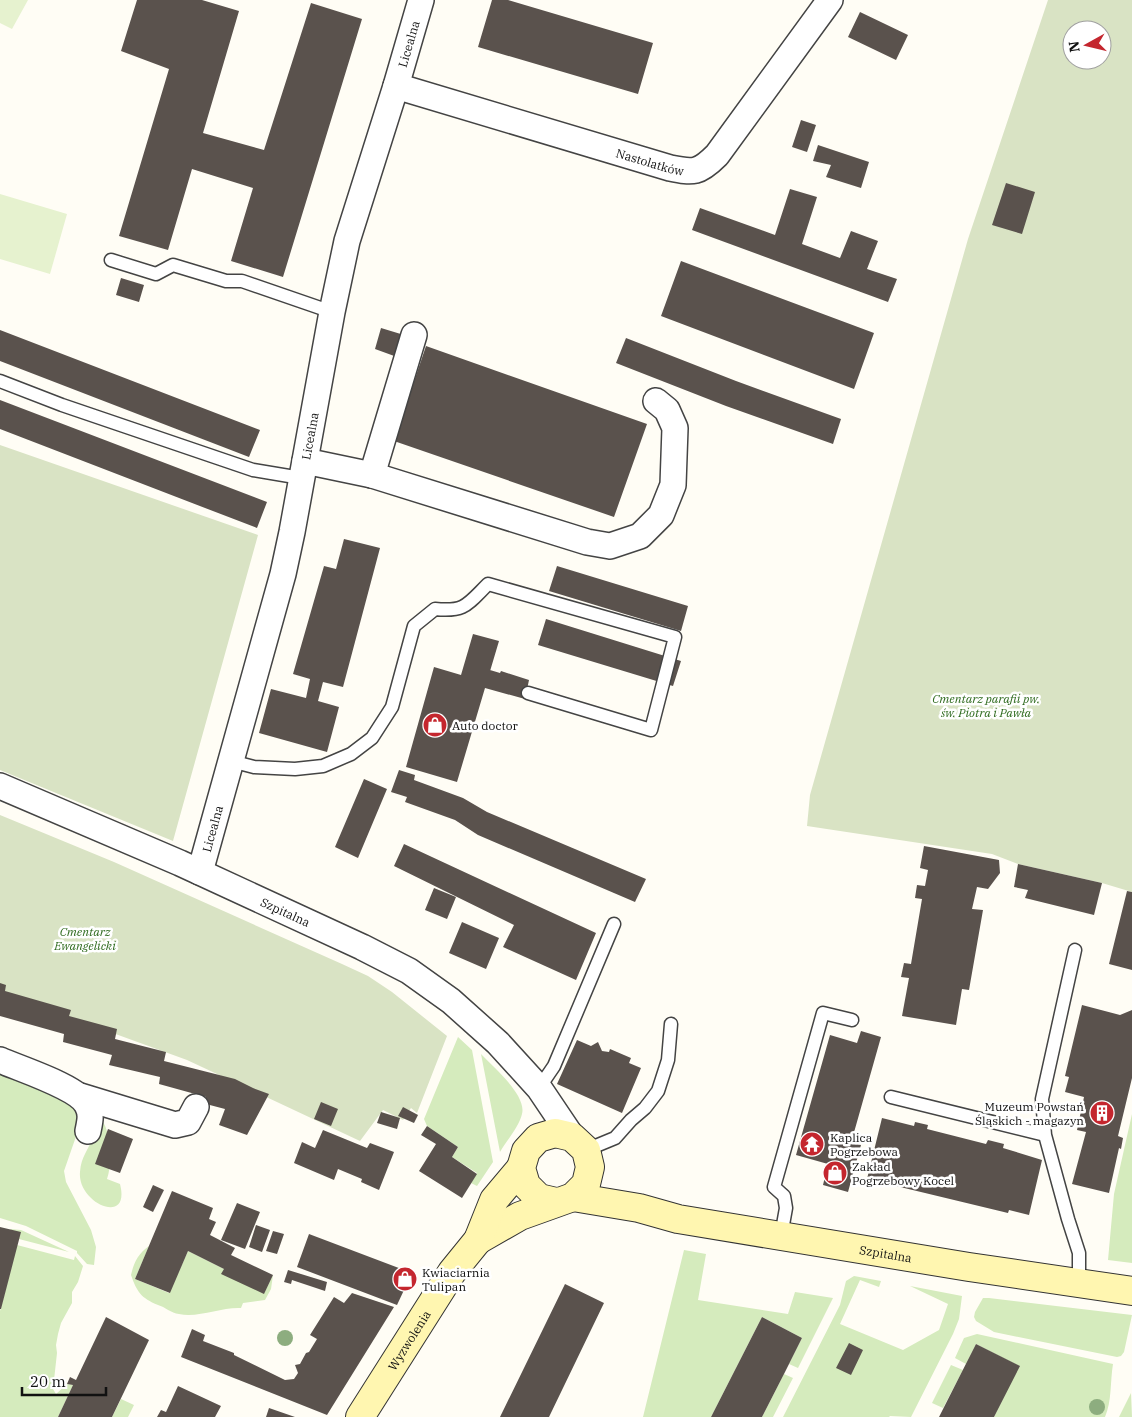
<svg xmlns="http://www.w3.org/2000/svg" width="1132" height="1417" font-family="'IBM Plex Serif',serif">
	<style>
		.green { fill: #d5ebbd }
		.cemetery { fill: #d9e3c4; fill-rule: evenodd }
		.pitch { fill: #e6f2cf }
		.building { fill: #5a524d }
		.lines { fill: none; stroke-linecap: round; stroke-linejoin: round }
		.lane-casing { stroke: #444; stroke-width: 15 }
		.street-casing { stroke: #444; stroke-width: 28 }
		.secondary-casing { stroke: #333; stroke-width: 30 }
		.lane { stroke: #fff; stroke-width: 12 }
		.street { stroke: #fff; stroke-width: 25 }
		.secondary { stroke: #fff6b0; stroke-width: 28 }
		.tree { fill: #8dad7f }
		.labels { text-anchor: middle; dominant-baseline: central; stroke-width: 5; stroke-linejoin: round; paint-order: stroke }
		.street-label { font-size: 12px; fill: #111; stroke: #fff }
		.park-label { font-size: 12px; font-style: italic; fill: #2f6b1f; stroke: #fff }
		.poi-label { font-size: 12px; fill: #111; stroke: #fff; text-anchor: start }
	</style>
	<rect width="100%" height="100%" fill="#fffdf5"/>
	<path class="green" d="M458 1037 472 1050 493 1162 477 1186 471 1183 477 1173 452 1157 458 1147 427 1126 424 1119Z
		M481 1054C493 1067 527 1095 522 1114 519 1127 507 1140 500 1152Z
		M0 1068 78 1104 80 1125 64 1171 66 1182 91 1230 96 1247 94 1265 87 1264 77 1253V1251L26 1226 0 1218Z
		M97 1114C112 1128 113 1161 107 1179L120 1184C131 1227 77 1203 80 1172 81 1156 89 1150 93 1136 95 1129 96 1121 97 1114Z
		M1132 1114V1263L1108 1260 1114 1194Z
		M10 1229 21 1230 69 1252 19 1239Z
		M17 1245 74 1260 75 1256 83 1266 78 1282 72 1292V1303L61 1323 58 1334 56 1345 57 1353 53 1389 56 1394 67 1384 73 1385 58 1417H0V1311Z
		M149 1246 135 1279 169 1293 188 1251 224 1269 264 1293 273 1275 271 1289 265 1300 243 1303 241 1308C221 1307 199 1318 179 1314 171 1313 165 1307 158 1305 141 1298 137 1292 131 1275 134 1262 138 1254 149 1246Z
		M684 1250 706 1254 698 1300 788 1314 795 1292 833 1298 798 1368 789 1364 802 1338 762 1317 711 1417H643Z
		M854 1276 881 1281 879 1287 860 1280 840 1324 903 1350 939 1330 948 1304 910 1286 962 1296 959 1319 953 1334 911 1417 890 1416 889 1417H783L840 1305 846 1281Z
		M983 1298H989L1132 1315 1124 1352 1121 1356 1117 1357 994 1332 976 1321 974 1317 975 1312Z
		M977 1334 1113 1364C1110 1382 1112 1401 1105 1417H994L1019 1366 976 1344 966 1364 955 1358 964 1338Z
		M951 1365 963 1370 943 1408 932 1403Z
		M784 1374 793 1378 773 1417H762Z
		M1131 1393 1132 1417H1119Z
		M121 1399 134 1405 128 1417H112Z"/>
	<path class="cemetery" d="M1048 0H1132V892L1102 883 1018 864 992 854 807 826 810 795 968 239ZM1072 30H1102V60H1072Z
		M0 445 258 535 173 841 0 770Z
		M0 815 114 862 342 964 368 976 392 992 447 1036 417 1113 411 1108 403 1120 383 1110 360 1141 187 1060 0 992Z"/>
	<path class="pitch" d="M0 0H28L12 29 0 23Z
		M0 194 67 214 50 274 0 259Z"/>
	<path class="building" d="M137 0H202L239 11 203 133 264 150 311 3 362 19 283 277 231 261 253 188 192 169 168 250 119 236 169 69 121 51Z
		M492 0H508L653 43 638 94 478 47Z
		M860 12 908 35 896 60 848 37Z
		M801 120 816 125 807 152 792 147Z
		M818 145 869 162 861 188 826 177 831 165 813 161Z
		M1006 183 1035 192 1022 234 992 225Z
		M790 189 817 197 802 244 840 258 851 231 878 241 867 269 897 279 888 302 692 230 700 208 775 235Z
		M681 261 874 333 854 389 661 316Z
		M121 278 144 285 139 302 116 295Z
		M381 328 404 335 397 357 375 349Z
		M0 330 260 430 249 457 0 361Z
		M626 338 736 381 841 419 833 444 726 406 616 363Z
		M426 346 647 424 614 517 394 441Z
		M0 400 267 502 257 528 0 429Z
		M344 539 380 548 343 687 323 682 318 701 339 707 327 752 259 733 271 689 306 698 310 679 293 674 324 566 336 569Z
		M557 566 688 606 681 631 549 591Z
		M546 619 681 661 673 686 538 645Z
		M473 634 499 641 457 782 406 767 434 667 461 675Z
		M490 670 500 673 501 671 529 680 525 699 485 688Z
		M399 770 415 775 414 780 463 798 487 812 646 879 635 902 478 835 455 820 405 802 407 797 391 792Z
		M364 779 387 789 358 858 335 847Z
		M404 844 596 933 576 980 503 947 514 925 394 866Z
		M924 846 999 860 1000 873 988 889 977 887 972 909 983 910 969 990 962 989 956 1025 902 1016 909 978 901 977 904 963 911 964 922 899 915 898 917 885 925 886 928 870 920 868Z
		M1018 864 1102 883 1094 915 1025 898 1028 890 1014 887Z
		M434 888 456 897 447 919 425 910Z
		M1127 891 1132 892V970L1109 964Z
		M462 922 499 938 486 969 449 953Z
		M0 983 6 985 5 991 71 1010 69 1016 117 1029 115 1039 166 1052 164 1061 235 1079 253 1088 269 1094 247 1135 219 1125 225 1109 206 1104V1097L159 1084 160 1077 109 1065 112 1055 63 1042 64 1034 0 1016Z
		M1082 1005 1120 1015 1132 1010V1078L1118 1136 1123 1138 1121 1149 1119 1148 1109 1193 1072 1184 1086 1132 1077 1130 1084 1097 1065 1092 1069 1077 1065 1076Z
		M861 1031 881 1037 851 1143 861 1145 848 1192 823 1185 828 1164 796 1155 830 1035 857 1043Z
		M577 1040 591 1046 598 1042 602 1051 609 1052 610 1049 631 1058 629 1063 641 1068 622 1113 557 1084Z
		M321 1102 338 1109 331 1126 314 1119Z
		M403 1107 418 1115 414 1123 398 1116Z
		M381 1112 400 1118 397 1129 377 1123Z
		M882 1118 914 1126 915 1122 928 1125 927 1129 986 1144 988 1140 1004 1144 1003 1148 1042 1160 1029 1215 1009 1210 1008 1213 867 1179Z
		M427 1126 458 1147 452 1157 477 1174 462 1198 419 1171 436 1144 421 1135Z
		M108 1129 133 1139 120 1173 95 1164Z
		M323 1130 367 1148 370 1143 394 1152 379 1190 361 1182 362 1179 338 1169 334 1180 294 1163 302 1142 315 1148Z
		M153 1185 164 1190 153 1212 143 1207Z
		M172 1191 213 1208 209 1219 216 1222 210 1235 235 1248 231 1255 273 1275 264 1294 221 1274 224 1269 188 1251 170 1293 135 1279Z
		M237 1203 260 1212 245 1249 221 1240Z
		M256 1225 270 1230 262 1252 249 1247Z
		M0 1227 21 1232 1 1309H0Z
		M273 1231 284 1234 277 1254 266 1251Z
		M309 1234 412 1273 397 1305 297 1267Z
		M288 1270 327 1282 325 1291 292 1280 291 1284 284 1282Z
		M565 1284 604 1303 549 1417H500Z
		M352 1293 394 1307 327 1415 181 1357 192 1329 205 1335 203 1341 234 1353V1355L285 1380 294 1379 298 1373 295 1365 300 1364 306 1353 309 1352 317 1339 310 1335 334 1297 344 1303Z
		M106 1317 149 1340 112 1417H58L73 1385 67 1384 70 1377 76 1380Z
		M762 1317 802 1338 784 1374 762 1417H711Z
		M849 1343 863 1350 851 1375 836 1368Z
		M976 1344 1020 1366 994 1417H939Z
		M178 1386 221 1406 215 1417H157L161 1410 166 1412Z
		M269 1408 295 1417H266Z"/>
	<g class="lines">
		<defs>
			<path id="lane" d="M111 260 156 274 173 265 226 281H242L332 312
				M0 381 62 405 253 470 301 478
				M231 761 254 767 295 769 323 766 351 754 372 738 392 707 414 626 435 609C465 612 467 605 488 584L675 637 651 730 528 693
				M1075 950 1042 1099 1045 1135 1068 1219 1079 1253V1283
				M539 1088 554 1066 614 924
				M891 1097 1045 1135
				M586 1150 615 1138 631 1120 645 1108 658 1091 668 1060 671 1024
				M781 1236 786 1208 784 1196 774 1187 823 1013 852 1020"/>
			<g id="street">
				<path id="s1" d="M396 86 670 168C694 173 699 173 717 155L830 0"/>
				<path d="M305 461 372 475 587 542 610 546 640 536 661 515 673 485 675 428 667 410 656 401"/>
				<path d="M372 475 414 335"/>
				<path id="s2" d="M0 786 180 863 362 947 409 971 451 1001 498 1043 539 1088 572 1137"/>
				<path id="s3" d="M200 872 283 574 292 532 332 312 347 241 396 86 421 0"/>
				<path d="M0 1060C20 1069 78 1087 87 1105 92 1114 90 1121 88 1131"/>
				<path d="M80 1096 175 1125 188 1122 196 1107"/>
			</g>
			<g id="secondary">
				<path id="s4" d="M573 1197 639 1208 678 1219 969 1267 1132 1291"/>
				<path d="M478 1240 520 1216 573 1197 586 1184 590 1167 586 1150 572 1137 555 1133 538 1138 526 1151 521 1168 526 1185 539 1198 556 1202"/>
				<path id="s5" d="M360 1417 452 1272 478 1240 494 1200 521 1168"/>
			</g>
		</defs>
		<use href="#lane" class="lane-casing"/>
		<use href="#street" class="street-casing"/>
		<use href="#secondary" class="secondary-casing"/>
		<use href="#lane" class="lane"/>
		<use href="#street" class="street"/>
		<use href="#secondary" class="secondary"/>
	</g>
	<g class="tree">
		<circle cx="285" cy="1338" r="8"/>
		<circle cx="1097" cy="1407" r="8"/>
	</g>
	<defs>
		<symbol id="shop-disc" viewBox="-11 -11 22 22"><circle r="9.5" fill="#c4262e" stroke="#fff"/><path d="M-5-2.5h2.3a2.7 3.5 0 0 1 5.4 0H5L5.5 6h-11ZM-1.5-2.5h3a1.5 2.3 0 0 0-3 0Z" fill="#fff"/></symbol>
		<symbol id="building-disc" viewBox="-11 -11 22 22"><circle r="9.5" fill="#c4262e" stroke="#fff"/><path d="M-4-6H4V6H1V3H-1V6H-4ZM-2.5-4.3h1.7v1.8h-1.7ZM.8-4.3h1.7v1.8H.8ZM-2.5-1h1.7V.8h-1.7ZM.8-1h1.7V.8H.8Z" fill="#fff"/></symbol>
		<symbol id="temple-disc" viewBox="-11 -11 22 22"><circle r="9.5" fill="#c4262e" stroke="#fff"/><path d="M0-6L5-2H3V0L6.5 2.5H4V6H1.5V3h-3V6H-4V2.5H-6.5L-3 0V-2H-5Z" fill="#fff"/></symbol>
	</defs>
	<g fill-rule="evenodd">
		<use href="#shop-disc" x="421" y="711" width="28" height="28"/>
		<use href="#building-disc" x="1088" y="1099" width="28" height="28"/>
		<use href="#temple-disc" x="798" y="1130" width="28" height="28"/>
		<use href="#shop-disc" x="821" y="1159" width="28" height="28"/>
		<use href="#shop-disc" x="391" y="1265" width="28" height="28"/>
	</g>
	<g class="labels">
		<g class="street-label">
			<text stroke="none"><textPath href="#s3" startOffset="855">Licealna</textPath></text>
			<text stroke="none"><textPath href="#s1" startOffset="265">Nastolatków</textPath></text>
			<text stroke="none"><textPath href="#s3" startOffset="450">Licealna</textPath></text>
			<text stroke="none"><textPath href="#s3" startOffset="45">Licealna</textPath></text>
			<text stroke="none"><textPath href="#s2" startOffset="312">Szpitalna</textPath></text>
			<text stroke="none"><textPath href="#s4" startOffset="318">Szpitalna</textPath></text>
			<text stroke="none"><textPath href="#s5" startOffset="91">Wyzwolenia</textPath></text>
		</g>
		<g class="park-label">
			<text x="986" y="698">Cmentarz parafii pw.<tspan x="986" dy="14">św. Piotra i Pawła</tspan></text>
			<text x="85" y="931">Cmentarz<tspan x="85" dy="14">Ewangelicki</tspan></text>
		</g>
		<g class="poi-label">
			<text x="452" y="725">Auto doctor</text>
			<text x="1084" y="1106" text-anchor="end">Muzeum Powstań<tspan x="1084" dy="14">Śląskich - magazyn</tspan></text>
			<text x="830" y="1137">Kaplica<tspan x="830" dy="14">Pogrzebowa</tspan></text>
			<text x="852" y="1166">Zakład<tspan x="852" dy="14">Pogrzebowy Kocel</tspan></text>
			<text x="422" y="1272">Kwiaciarnia<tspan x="422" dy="14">Tulipan</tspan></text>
		</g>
	</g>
	<g transform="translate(1087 45) rotate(262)"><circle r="24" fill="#ffffff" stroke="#a0a0a0"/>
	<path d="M0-4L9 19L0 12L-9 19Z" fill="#c4262e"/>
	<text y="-8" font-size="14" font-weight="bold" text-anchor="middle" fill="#111111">N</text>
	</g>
	<path d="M22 1387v8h84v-8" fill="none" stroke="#111111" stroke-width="2.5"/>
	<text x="30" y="1387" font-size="15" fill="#111111" stroke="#ffffff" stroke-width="4" paint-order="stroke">20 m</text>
</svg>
